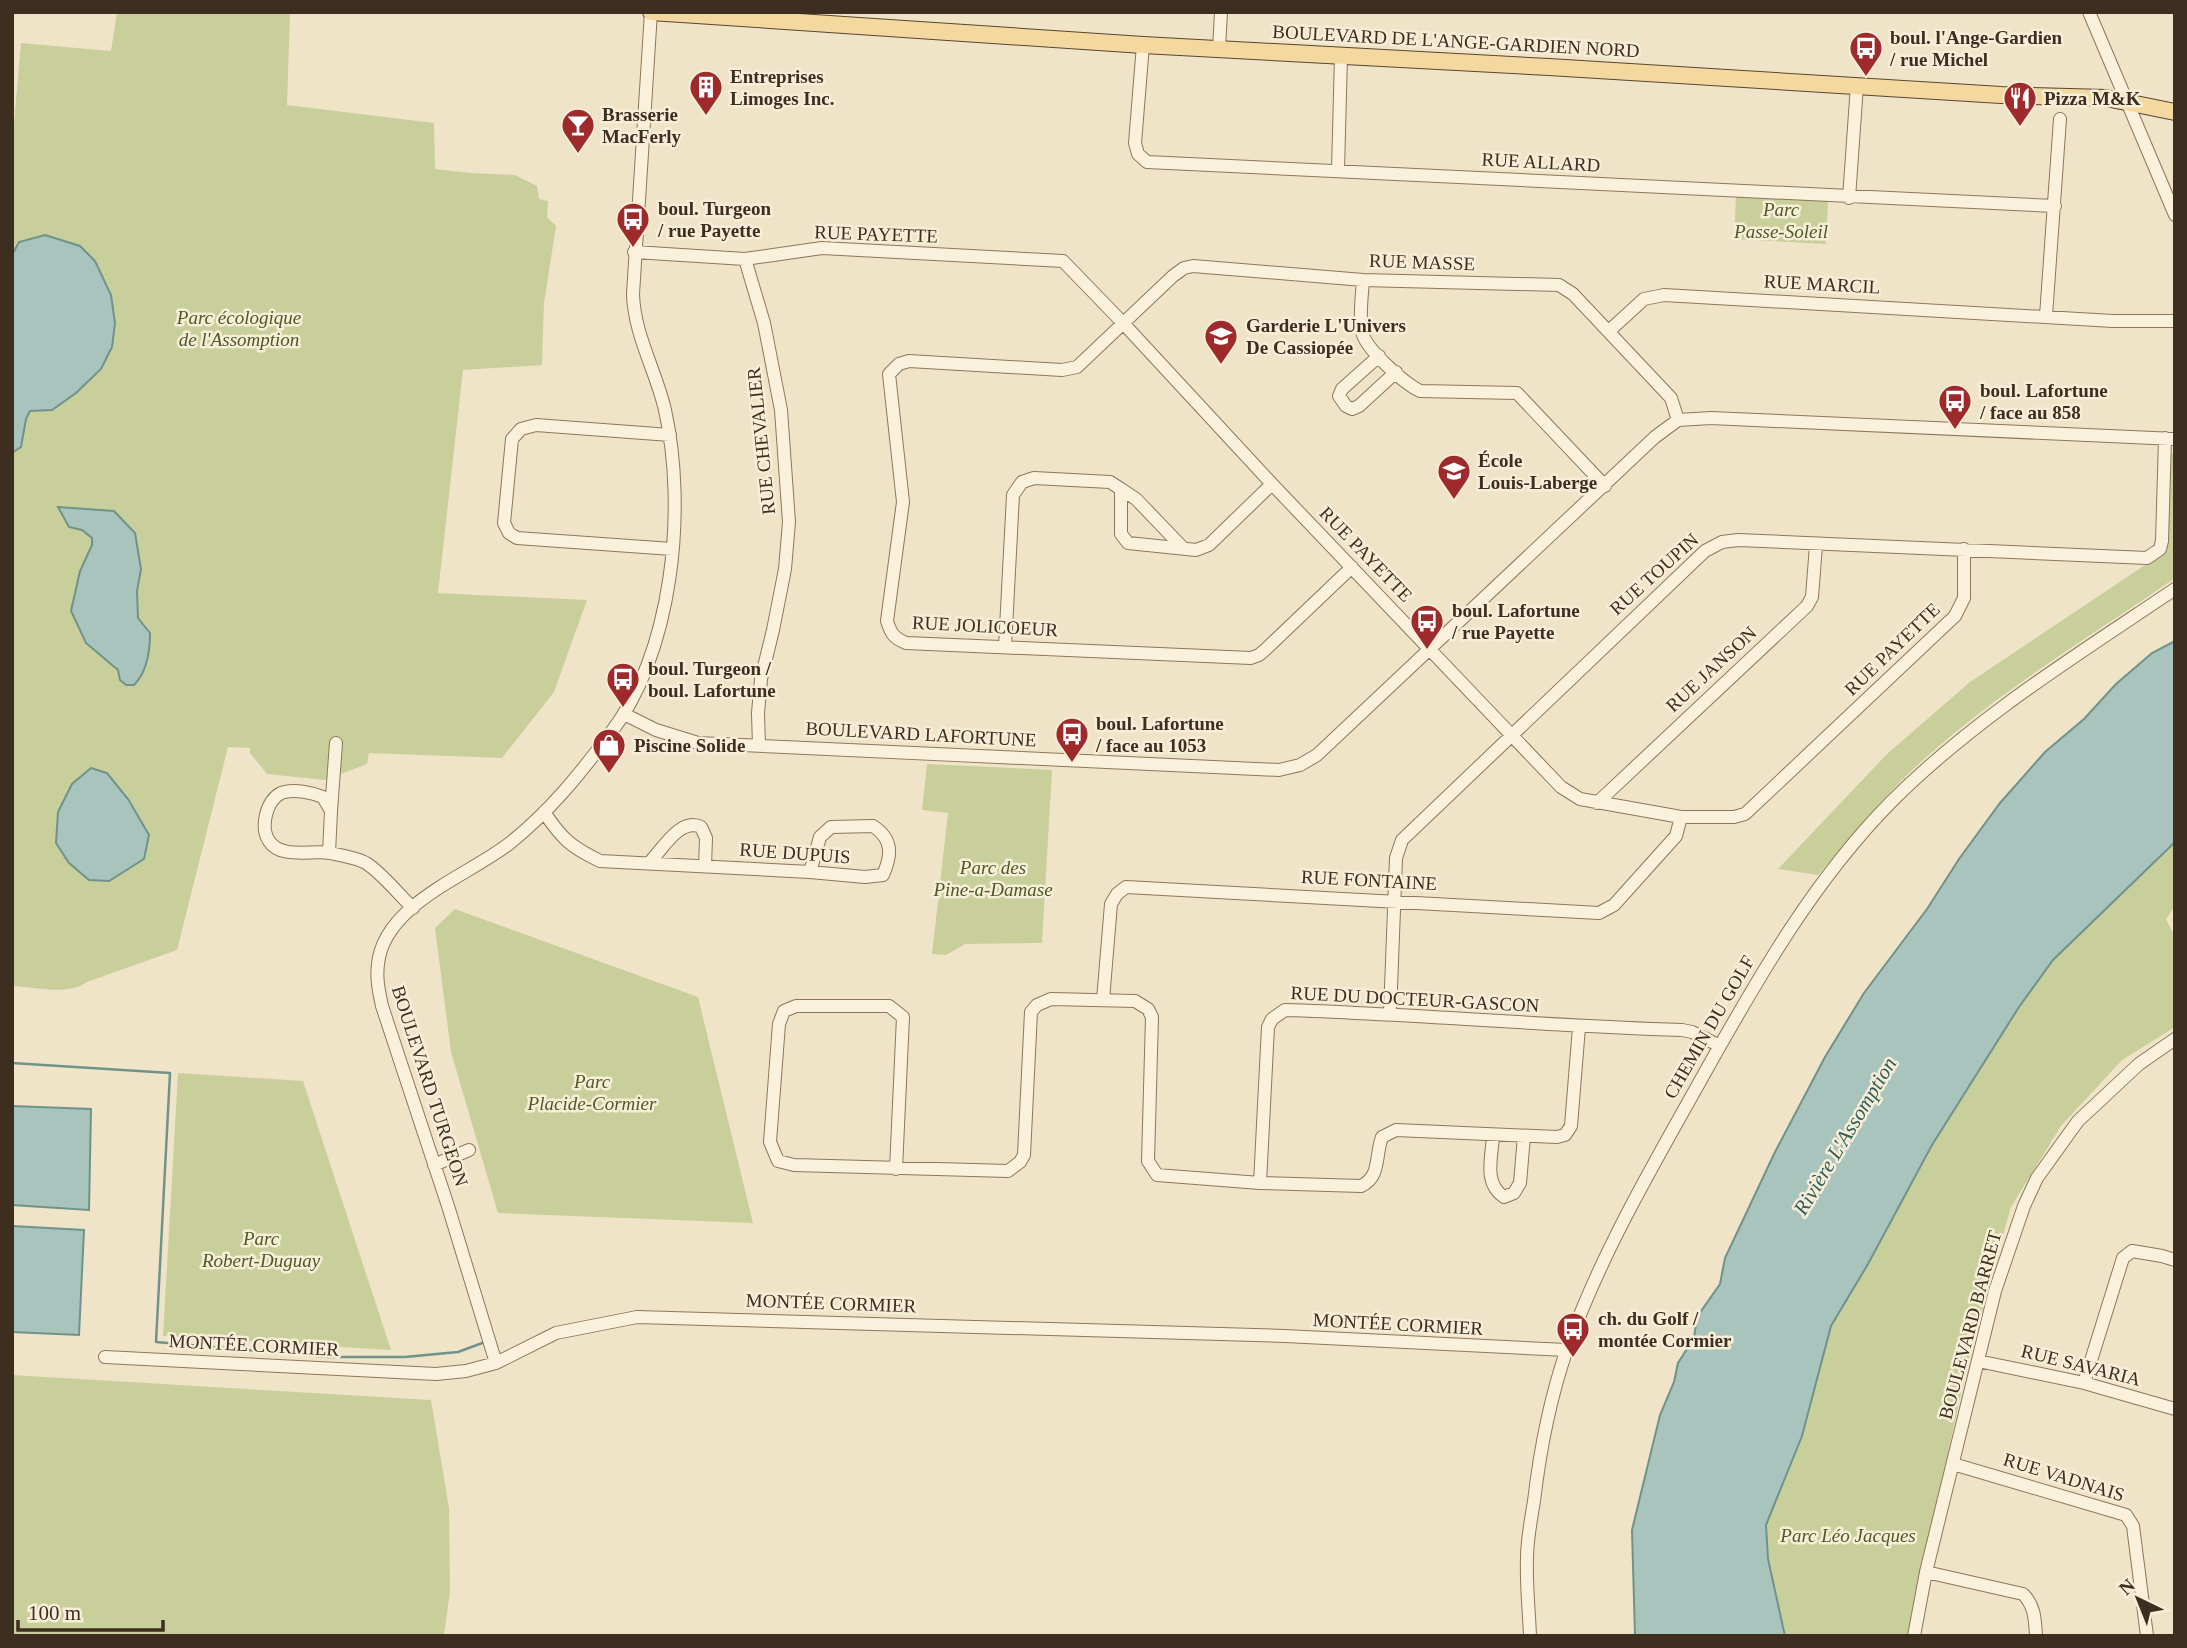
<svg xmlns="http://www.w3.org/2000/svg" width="2187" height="1648" font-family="Georgia,serif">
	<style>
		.green { fill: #c9cf9b }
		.water { fill: #a9c4bc; stroke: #6f938a; stroke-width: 2 }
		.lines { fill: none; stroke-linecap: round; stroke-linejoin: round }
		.stream { stroke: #6f938a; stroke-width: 2.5 }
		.minor-casing { stroke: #8d765c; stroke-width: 14 }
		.major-casing { stroke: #5b4430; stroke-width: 18 }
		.minor { stroke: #faf1dc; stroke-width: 12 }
		.major { stroke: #f3d9a0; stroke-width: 16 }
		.labels { text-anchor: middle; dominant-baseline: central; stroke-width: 5; stroke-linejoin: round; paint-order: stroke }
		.poi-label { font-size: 19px; font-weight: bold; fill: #3d2e20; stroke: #f7eed8; text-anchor: start }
		.street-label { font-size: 19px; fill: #3d2e20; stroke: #f7eed8 }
		.park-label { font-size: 19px; font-style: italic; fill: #4d5a26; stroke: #f7eed8 }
		.water-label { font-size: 21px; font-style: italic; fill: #2f5d5a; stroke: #f7eed8 }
	</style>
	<rect width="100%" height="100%" fill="#f0e4c8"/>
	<path class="green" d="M117 12H290L287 105 434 123 435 169 471 173 515 175 537 186 539 199 548 201 547 217 556 226 544 304 542 365 463 370 438 593 587 600 554 692 502 758 369 753 367 764 325 780 267 774 250 753V748L228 747 177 950 87 982C68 996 35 987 12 986V146L21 43 111 51Z
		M1736 196 1828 200 1826 244 1734 239Z
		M2170 454H2175V578C2094 634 2004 688 1931 753 1889 789 1854 833 1818 875L1778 869 1887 754 1970 682 2157 557Z
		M927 764 1052 770 1042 943 965 944 946 955 932 954 948 813 922 810Z
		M2175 843V906L2166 919 2175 937V1027L2122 1060 2061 1126 2011 1207 1970 1353 1910 1625V1636H1785L1768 1559 1766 1525 1802 1436 1831 1326 1868 1264 1932 1145 2019 1007 2053 960Z
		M455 909 698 997 753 1223 498 1213 451 1052 435 928Z
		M178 1073 303 1081 391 1350 163 1336Z
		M12 1375 431 1400 449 1508 450 1591 444 1636H12Z"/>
	<path class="water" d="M45 235 80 246 95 261 111 295 115 323 112 347 101 369 76 393 52 410 30 411 26 419 21 447 12 453V255L19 242Z
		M58 507 114 511 135 533 141 569 137 591 138 618 150 633C150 650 147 672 134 685H126L120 680 118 670 86 643 71 611 80 571 92 545V538L82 530 69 527Z
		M2175 641V842L2053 960 2019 1007 1932 1145 1868 1264 1831 1326 1802 1436 1766 1525 1768 1559 1785 1636H1635L1632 1530 1660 1415 1674 1382 1678 1363 1694 1338 1697 1317 1720 1284 1725 1258 1775 1152 1825 1057 1864 993 1927 909 1959 859 2000 803 2045 752 2084 719 2116 684 2152 653Z
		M91 768 107 773 128 799 149 835 144 859 109 881 89 880 69 863 56 843 58 812 72 784Z
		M12 1106 91 1109 89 1210 12 1205Z
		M12 1226 84 1230 79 1335 12 1332Z"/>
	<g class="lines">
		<path class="stream" d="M12 1063 170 1073 156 1342 327 1357H405L458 1352 485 1342"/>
		<defs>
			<path id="minor" d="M2089 12 2175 215
				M1143 45 1135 143 1138 154 1147 162 2055 206
				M1219 49 1221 12
				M1338 170 1341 56
				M1849 198 1857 85
				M634 252 745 259 822 248 1063 261 1123 323 1272 484 1561 787 1580 799 1681 817H1734L1745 814 1955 616 1964 598V549
				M745 259 764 323 781 410 789 522 785 569 773 630 761 679 758 713 759 746
				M1363 280C1362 296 1359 315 1362 331 1364 348 1404 383 1420 391L1517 393 1605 486
				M2046 316 2060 119
				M1609 331 1644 299 1664 295 2113 321H2175
				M1379 356 1342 389 1339 396 1346 406 1352 409 1359 406 1396 372
				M670 435 536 425 521 429 512 439 504 523 509 533 517 538 672 549
				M1121 489 1136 499 1183 548
				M1352 567 1266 649 1259 655 1251 658 906 643C894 638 891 634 887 621L903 502 889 374 899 364 909 361 1062 370 1077 367 1173 276 1184 268 1193 266 1363 280 1559 285 1573 294 1671 398 1678 420
				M1005 647 1013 495 1022 482 1034 478 1110 482 1121 489V534L1128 543 1196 550 1209 545 1272 484
				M624 714 656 730 698 743 1279 770 1300 765 1317 755 1655 437 1678 420 1711 418 2175 439
				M1597 803 1807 606 1812 597 1816 545
				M331 811 336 743
				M544 812C562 839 571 847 600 861L810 872 865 877 883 875C892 855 893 839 873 826L831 827 820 837 810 872
				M329 853 331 811 323 797C313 793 293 788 281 793 266 801 260 827 269 841 280 859 312 850 330 853 340 855 357 858 366 863 383 874 398 894 413 908
				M649 863C662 850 680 817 701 827L706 838 705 866
				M1103 1000 1111 904 1117 894 1126 887 1599 913 1614 905 1676 836 1681 817
				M1390 1013 1396 858 1402 840 1705 551 1722 542 1738 540 2147 558 2160 549 2162 541 2165 438
				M1493 1135C1492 1158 1483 1183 1504 1197L1514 1193 1520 1183 1524 1136
				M434 1165 469 1150
				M896 1169 903 1017 889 1006H796L784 1011 779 1024 770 1142 778 1161 794 1165 1008 1171 1020 1162 1024 1155 1031 1012 1037 1005 1051 999 1135 1001 1148 1009 1152 1017 1148 1161 1157 1175 1260 1183 1361 1186C1381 1177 1375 1155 1382 1137L1396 1130 1557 1137 1565 1135 1571 1126 1579 1027
				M1260 1183 1268 1027 1272 1019 1285 1010C1417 1014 1549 1026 1682 1030L1692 1032 1720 1046
				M105 1357 436 1374 466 1371 496 1363 556 1333 637 1317 1285 1336 1566 1350
				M1978 1361 2084 1383 2175 1409
				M496 1363 448 1206 382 1006C379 992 376 979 378 964 384 904 468 876 510 843 551 810 578 776 610 734 673 651 687 510 665 410 656 371 634 334 633 294L651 12
				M2084 1383 2123 1258 2132 1251 2162 1256 2175 1260
				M1953 1464 2126 1515 2133 1526 2147 1636
				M1926 1572 2023 1594C2035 1606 2035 1620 2036 1636
				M1530 1636C1529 1610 1526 1584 1527 1558 1527 1539 1531 1520 1534 1501 1540 1450 1550 1398 1567 1349 1602 1250 1657 1159 1708 1067 1761 973 1815 879 1891 802 1975 718 2077 655 2175 589
				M1914 1636 1926 1572 1995 1291 2024 1206 2037 1178 2078 1121 2139 1064 2175 1039"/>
			<path id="major" d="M651 12 1143 45 1549 67 2001 95 2106 98 2175 112"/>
		</defs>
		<use href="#minor" class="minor-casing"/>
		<use href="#major" class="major-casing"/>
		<use href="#minor" class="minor"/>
		<use href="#major" class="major"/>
	</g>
	<defs>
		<symbol id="bus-pin" viewBox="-11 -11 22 30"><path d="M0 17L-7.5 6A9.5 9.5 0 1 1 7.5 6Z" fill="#9e2a2b" stroke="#f7eed8"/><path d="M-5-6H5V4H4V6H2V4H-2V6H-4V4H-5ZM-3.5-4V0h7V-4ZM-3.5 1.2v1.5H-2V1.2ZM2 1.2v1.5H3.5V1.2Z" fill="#fff"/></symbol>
		<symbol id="building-pin" viewBox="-11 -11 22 30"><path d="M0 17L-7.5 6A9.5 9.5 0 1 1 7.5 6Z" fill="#9e2a2b" stroke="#f7eed8"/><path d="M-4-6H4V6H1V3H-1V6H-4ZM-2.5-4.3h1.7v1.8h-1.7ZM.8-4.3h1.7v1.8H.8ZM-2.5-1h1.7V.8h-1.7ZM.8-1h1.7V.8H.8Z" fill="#fff"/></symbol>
		<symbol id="restaurant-pin" viewBox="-11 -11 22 30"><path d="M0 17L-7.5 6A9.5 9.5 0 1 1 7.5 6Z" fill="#9e2a2b" stroke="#f7eed8"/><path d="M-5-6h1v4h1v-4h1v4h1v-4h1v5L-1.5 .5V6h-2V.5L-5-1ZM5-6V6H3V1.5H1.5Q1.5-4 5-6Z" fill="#fff"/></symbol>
		<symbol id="bar-pin" viewBox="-11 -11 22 30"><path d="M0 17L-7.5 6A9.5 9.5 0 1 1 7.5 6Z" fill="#9e2a2b" stroke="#f7eed8"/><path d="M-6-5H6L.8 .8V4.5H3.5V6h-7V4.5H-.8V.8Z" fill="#fff"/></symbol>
		<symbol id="school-pin" viewBox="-11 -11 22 30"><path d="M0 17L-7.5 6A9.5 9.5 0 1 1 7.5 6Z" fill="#9e2a2b" stroke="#f7eed8"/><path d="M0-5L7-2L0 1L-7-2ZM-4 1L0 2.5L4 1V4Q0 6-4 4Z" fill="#fff"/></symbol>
		<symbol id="shop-pin" viewBox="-11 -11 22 30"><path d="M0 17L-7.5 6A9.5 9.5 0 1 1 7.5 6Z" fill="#9e2a2b" stroke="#f7eed8"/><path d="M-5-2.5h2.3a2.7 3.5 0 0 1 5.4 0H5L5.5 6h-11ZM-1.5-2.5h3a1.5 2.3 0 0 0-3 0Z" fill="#fff"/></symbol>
	</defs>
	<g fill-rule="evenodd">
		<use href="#bus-pin" x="1847" y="29" width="38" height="52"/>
		<use href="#building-pin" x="687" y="68" width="38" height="52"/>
		<use href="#restaurant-pin" x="2001" y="79" width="38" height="52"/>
		<use href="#bar-pin" x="559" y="106" width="38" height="52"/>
		<use href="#bus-pin" x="614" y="200" width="38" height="52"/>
		<use href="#school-pin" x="1202" y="317" width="38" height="52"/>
		<use href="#bus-pin" x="1936" y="382" width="38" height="52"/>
		<use href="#school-pin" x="1435" y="452" width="38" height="52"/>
		<use href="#bus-pin" x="1408" y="602" width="38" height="52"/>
		<use href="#bus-pin" x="604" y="660" width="38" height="52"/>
		<use href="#bus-pin" x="1053" y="715" width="38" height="52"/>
		<use href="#shop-pin" x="590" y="726" width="38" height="52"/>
		<use href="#bus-pin" x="1554" y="1310" width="38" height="52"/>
	</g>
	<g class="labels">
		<g class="poi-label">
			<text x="1890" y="37">boul. l'Ange-Gardien<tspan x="1890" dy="22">/ rue Michel</tspan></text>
			<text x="730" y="76">Entreprises<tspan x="730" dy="22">Limoges Inc.</tspan></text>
			<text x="2044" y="98">Pizza M&amp;K</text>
			<text x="602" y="114">Brasserie<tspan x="602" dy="22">MacFerly</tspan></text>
			<text x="658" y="208">boul. Turgeon<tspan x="658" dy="22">/ rue Payette</tspan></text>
			<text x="1246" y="325">Garderie L'Univers<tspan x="1246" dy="22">De Cassiopée</tspan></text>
			<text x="1980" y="390">boul. Lafortune<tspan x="1980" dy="22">/ face au 858</tspan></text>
			<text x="1478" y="460">École<tspan x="1478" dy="22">Louis-Laberge</tspan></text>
			<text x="1452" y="610">boul. Lafortune<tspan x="1452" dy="22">/ rue Payette</tspan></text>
			<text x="648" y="668">boul. Turgeon /<tspan x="648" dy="22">boul. Lafortune</tspan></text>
			<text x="1096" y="723">boul. Lafortune<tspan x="1096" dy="22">/ face au 1053</tspan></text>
			<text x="634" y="745">Piscine Solide</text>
			<text x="1598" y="1318">ch. du Golf /<tspan x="1598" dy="22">montée Cormier</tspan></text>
		</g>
		<g class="street-label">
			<text transform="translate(1456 41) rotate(3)">BOULEVARD DE L'ANGE-GARDIEN NORD</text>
			<text transform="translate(1541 162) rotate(3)">RUE ALLARD</text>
			<text transform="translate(876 234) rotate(2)">RUE PAYETTE</text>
			<text transform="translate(1422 262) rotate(2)">RUE MASSE</text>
			<text transform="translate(1822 284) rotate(3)">RUE MARCIL</text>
			<text transform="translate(761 441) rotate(-96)">RUE CHEVALIER</text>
			<text transform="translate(1366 554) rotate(46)">RUE PAYETTE</text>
			<text transform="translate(1654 574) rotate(-42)">RUE TOUPIN</text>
			<text transform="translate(985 626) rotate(3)">RUE JOLICOEUR</text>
			<text transform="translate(1892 649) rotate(-44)">RUE PAYETTE</text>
			<text transform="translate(1711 669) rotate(-43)">RUE JANSON</text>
			<text transform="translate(921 734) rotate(3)">BOULEVARD LAFORTUNE</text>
			<text transform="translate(795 853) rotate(4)">RUE DUPUIS</text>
			<text transform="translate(1369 880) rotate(3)">RUE FONTAINE</text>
			<text transform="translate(1415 999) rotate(3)">RUE DU DOCTEUR-GASCON</text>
			<text transform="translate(1709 1027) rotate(-60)">CHEMIN DU GOLF</text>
			<text transform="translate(430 1086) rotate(72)">BOULEVARD TURGEON</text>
			<text transform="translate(831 1303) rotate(2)">MONTÉE CORMIER</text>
			<text transform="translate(1398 1324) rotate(3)">MONTÉE CORMIER</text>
			<text transform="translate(1970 1325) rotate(-75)">BOULEVARD BARRET</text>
			<text transform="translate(254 1345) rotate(3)">MONTÉE CORMIER</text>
			<text transform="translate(2081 1365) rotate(14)">RUE SAVARIA</text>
			<text transform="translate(2064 1477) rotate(17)">RUE VADNAIS</text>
		</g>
		<g class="park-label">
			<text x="1781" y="209">Parc<tspan x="1781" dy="22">Passe-Soleil</tspan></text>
			<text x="239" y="317">Parc écologique<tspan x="239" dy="22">de l'Assomption</tspan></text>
			<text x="993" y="867">Parc des<tspan x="993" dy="22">Pine-a-Damase</tspan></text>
			<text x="592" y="1081">Parc<tspan x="592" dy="22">Placide-Cormier</tspan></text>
			<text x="261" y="1238">Parc<tspan x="261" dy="22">Robert-Duguay</tspan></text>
			<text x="1848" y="1535">Parc Léo Jacques</text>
		</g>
		<g class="water-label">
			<text transform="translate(1845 1136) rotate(-59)">Rivière L'Assomption</text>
		</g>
	</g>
	<rect width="2187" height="1648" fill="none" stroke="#3d2e20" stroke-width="28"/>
	<g transform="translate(2138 1599) rotate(317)" stroke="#f7eed8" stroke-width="5" paint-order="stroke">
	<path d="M0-5L12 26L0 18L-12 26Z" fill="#3d2e20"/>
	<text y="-10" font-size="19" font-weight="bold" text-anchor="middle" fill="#3d2e20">N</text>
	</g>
	<path d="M18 1620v10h145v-10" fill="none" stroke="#3d2e20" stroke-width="3.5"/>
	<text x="28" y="1620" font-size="21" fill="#3d2e20" stroke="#f7eed8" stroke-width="5" paint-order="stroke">100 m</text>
</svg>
